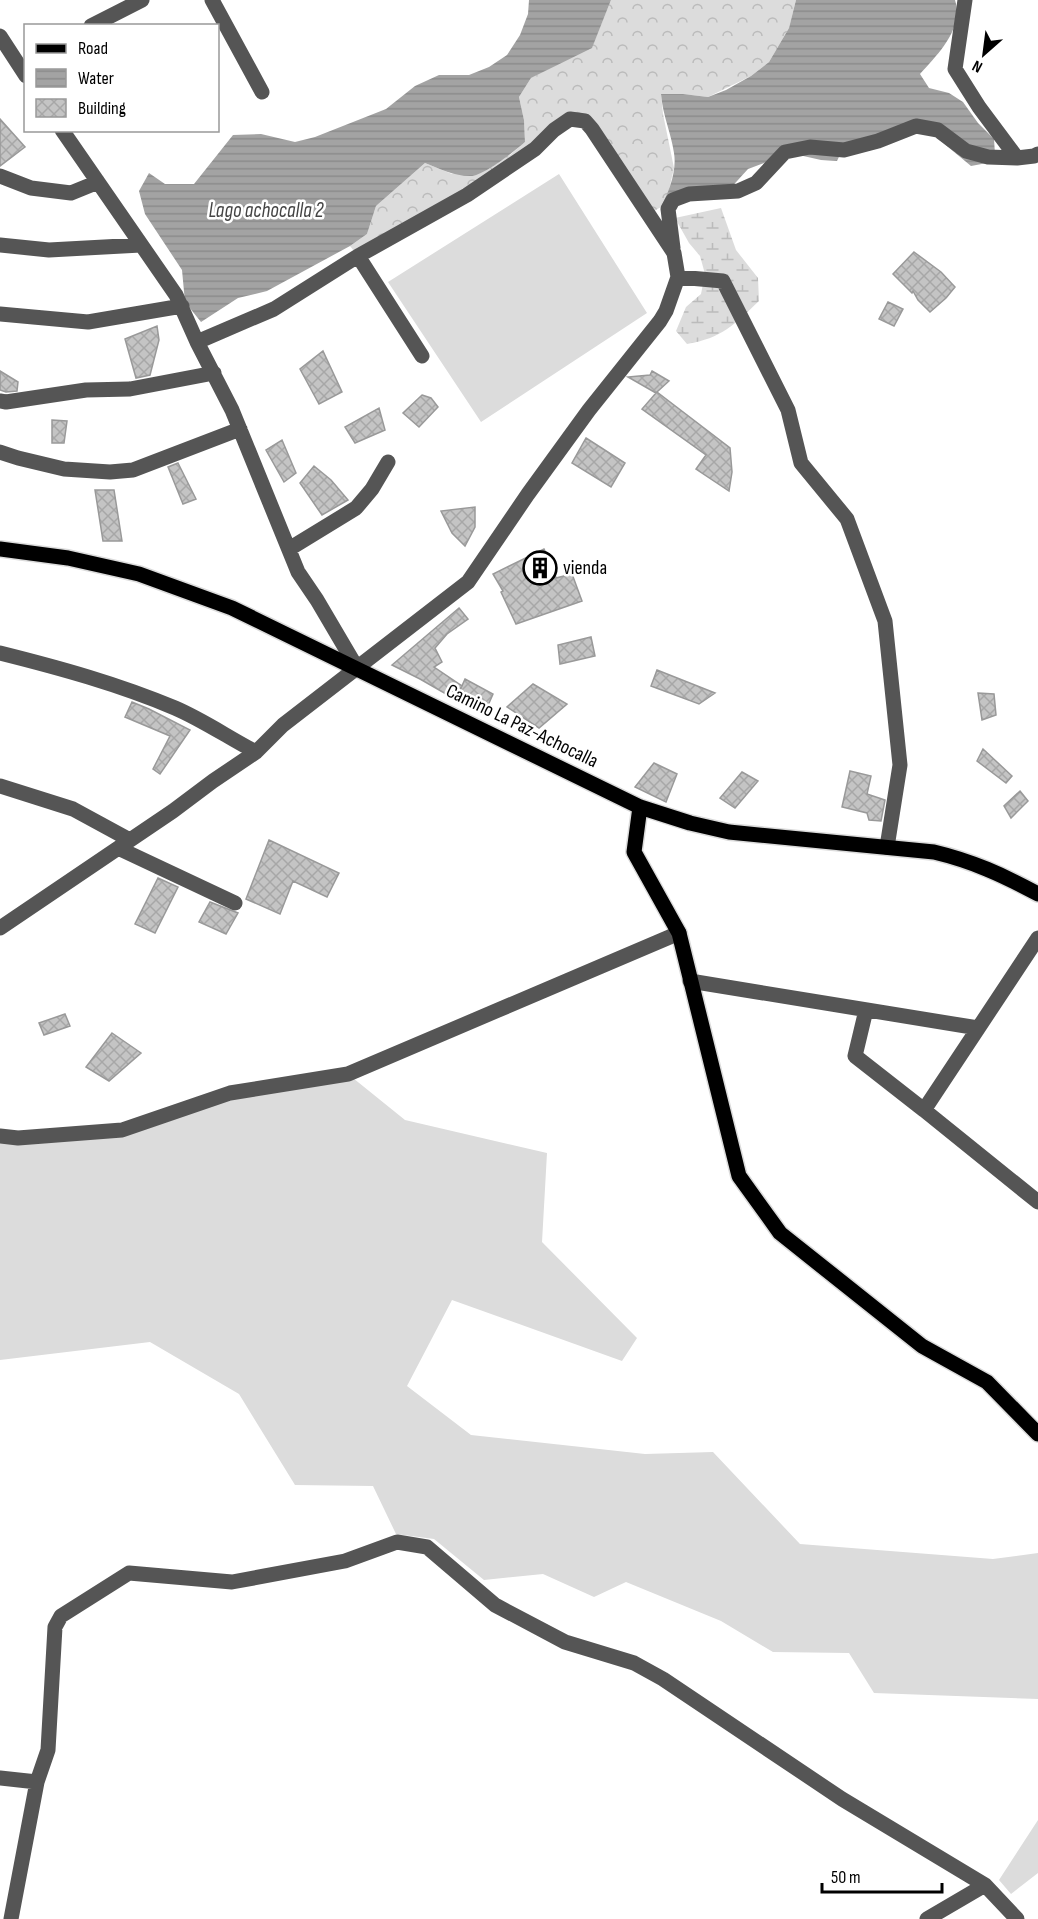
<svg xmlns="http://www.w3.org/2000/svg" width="1038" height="1919" font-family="'Sofia Sans Condensed',sans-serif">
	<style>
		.grass { fill: #dcdcdc }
		.forest { fill: url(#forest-crowns) }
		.wetland { fill: url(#wetland-marsh) }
		.water { fill: url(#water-rules) }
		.building { fill: url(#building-cross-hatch); stroke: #999; stroke-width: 1.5 }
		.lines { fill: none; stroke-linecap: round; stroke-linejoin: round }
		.major-casing { stroke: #dbdbdb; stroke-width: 18 }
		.minor { stroke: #555; stroke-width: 15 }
		.major { stroke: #000; stroke-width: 15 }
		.labels { text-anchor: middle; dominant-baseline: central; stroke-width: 5; stroke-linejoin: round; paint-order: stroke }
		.poi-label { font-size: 20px; fill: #000; stroke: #fff; text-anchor: start }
		.street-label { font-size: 20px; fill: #000; stroke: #fff }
		.water-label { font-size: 21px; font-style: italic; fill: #444; stroke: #fff }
	</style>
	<defs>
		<pattern id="forest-crowns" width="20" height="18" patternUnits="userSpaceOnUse" patternTransform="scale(1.5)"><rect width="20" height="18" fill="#dcdcdc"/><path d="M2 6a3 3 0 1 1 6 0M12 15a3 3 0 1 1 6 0" fill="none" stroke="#bbb"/></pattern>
		<pattern id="wetland-marsh" width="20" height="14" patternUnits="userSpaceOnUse" patternTransform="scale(1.5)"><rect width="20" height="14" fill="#dcdcdc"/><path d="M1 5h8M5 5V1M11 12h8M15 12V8" fill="none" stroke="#bbb"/></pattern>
		<pattern id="water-rules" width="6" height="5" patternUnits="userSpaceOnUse" patternTransform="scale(1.5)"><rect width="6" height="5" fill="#a3a3a3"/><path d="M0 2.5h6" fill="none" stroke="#8b8b8b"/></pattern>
		<pattern id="building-cross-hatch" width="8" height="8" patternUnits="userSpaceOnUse" patternTransform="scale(1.5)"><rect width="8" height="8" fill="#c4c4c4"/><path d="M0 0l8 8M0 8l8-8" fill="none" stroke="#a7a7a7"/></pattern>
	</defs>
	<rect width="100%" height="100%" fill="#fff"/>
	<path class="grass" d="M559 174 647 313 481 422 388 282Z
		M348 1074 405 1120 547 1153 542 1242 637 1338 622 1361 452 1300 407 1386 471 1435 645 1454 713 1452 800 1544 993 1559 1038 1553V1699L874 1693 849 1653 773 1652 721 1621 626 1582 594 1597 543 1574 484 1580 434 1539 396 1534 373 1486 295 1485 239 1394 150 1342 0 1360V1136L122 1130 230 1093Z
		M1038 1820V1873L1011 1894 999 1880Z"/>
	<path class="forest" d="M611 0H796L789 28 769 62 751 76 708 97 683 94H661L663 114 674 168 668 194 661 207 649 214 592 129 571 119 535 149 358 256 350 246 367 234 376 206 425 163 452 174 510 155 525 142 524 120 519 97 531 78 592 47Z"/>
	<path class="wetland" d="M721 208 736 250 758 278 759 301C734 325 722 338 687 344L676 331 686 307 701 294 705 274 700 256 689 243 675 218Z"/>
	<path class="water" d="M529 0H611L592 48 531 78 519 97 524 120 525 142C515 151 482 177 470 176 454 176 440 169 425 163L376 206 367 234 350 246 267 291 238 298 201 322 185 302 182 270 145 214 139 191 149 173 165 184H194L233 135 261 134 295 142 315 137 386 109 415 86 439 75H469L489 67 507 55 520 35 528 14Z
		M796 0H955C964 29 938 54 920 74L929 88 949 93 963 102 978 123 994 139 995 154 987 163 971 166 936 137 925 131 845 144 837 161 821 160 790 153 748 169 727 192 661 207C669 192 677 171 674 153 671 132 663 117 661 94H683L708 97 726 90 751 76 769 62 789 28Z"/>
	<path class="building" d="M0 119 25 147 0 166Z
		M914 252 941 272 955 287 946 298 930 312 918 300 913 291 912 293 893 274Z
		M888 302 903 309 894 326 879 319Z
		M157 326 159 340 150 375 136 378 125 339Z
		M323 351 342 392 319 404 300 369Z
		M0 371 18 382 17 391 6 392 0 390Z
		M652 371 669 381 657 392 730 448 732 472 729 491 696 469 706 455 642 409 656 393 628 377 650 375Z
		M422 395 431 398 438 407 419 427 403 413Z
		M379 408 385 430 355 443 345 427Z
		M52 420 67 421 64 443H52Z
		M586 438 625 463 611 487 572 463Z
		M282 440 296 473 284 482 266 450Z
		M178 463 196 499 183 504 168 467Z
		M314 466 331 480 348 500 322 515 300 483Z
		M95 490H114L122 541H103Z
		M475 507V527L465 546 452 533 441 511Z
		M544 549 547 555 549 554 556 578 572 574 582 601 516 624 501 592 503 591 493 574Z
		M459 608 468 619 447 634 435 648 442 662 434 667 462 686 453 698 420 679 392 665Z
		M591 637 595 656 560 664 558 645Z
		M657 670 715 693 699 704 651 686Z
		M465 679 493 694 486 710 458 695Z
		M533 684 567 704 539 728 507 707Z
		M978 693 994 694 996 715 982 720Z
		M132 702 149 709 190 730 160 774 153 769 170 736 125 717Z
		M983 749 1012 776 1006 783 977 761Z
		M654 763 677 774 666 802 635 787Z
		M850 771 871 776 867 794 885 800 881 821 869 820 867 813 842 807Z
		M742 772 758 781 735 808 720 798Z
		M1020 791 1028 801 1011 818 1004 806Z
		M269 840 339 873 327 897 293 881 280 914 246 899Z
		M158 878 178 887 155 933 135 924Z
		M210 902 238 913 226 934 199 922Z
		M65 1014 70 1026 44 1035 39 1023Z
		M112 1033 141 1053 109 1081 86 1067Z"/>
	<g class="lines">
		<defs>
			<path id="major" d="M0 549 68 558 139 574 232 608 640 807 690 823 729 832 934 852C972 861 1003 875 1038 894
				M640 807 634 852 679 933 739 1176 780 1233 922 1346 987 1382 1038 1434"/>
		</defs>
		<use href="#major" class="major-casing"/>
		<path class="minor" d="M212 0 262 92
			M965 0 955 69 979 107 1017 158
			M91 26 142 0
			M0 36 26 76
			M62 130 176 295 197 342 232 410 298 572 317 600 357 668
			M0 176 31 188 71 193 98 182
			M0 245 49 250 141 245
			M673 248 668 209 673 200 689 194 738 191 756 183 785 152 810 147 844 150 878 141 916 126 938 130 966 151 988 157 1017 158 1034 156 1038 154
			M358 256 422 356
			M678 277 723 281 788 410 801 463 847 519 885 621 900 765 887 847
			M0 314 88 322 182 306
			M0 401 6 402 86 390 130 389 214 373
			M0 452 18 458 64 469 110 472 133 470 240 429
			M289 549 356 508 372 489 388 462
			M0 653C60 668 118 684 175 708 203 720 229 738 256 752
			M0 786 73 809 130 840
			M118 848 235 903
			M0 928 173 811 213 781 256 752 283 725 468 582 528 494 589 410 660 321 666 311 678 277 674 253 592 129 585 121 570 119 554 130 535 149 467 195 358 256 274 309 197 342
			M1038 938 924 1110 1038 1202
			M690 981 978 1028
			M866 1010 855 1056 924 1110
			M0 1136 18 1138 122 1130 230 1093 348 1074 679 933
			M0 1778 37 1782
			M11 1919 37 1782 48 1750 55 1627 61 1616 129 1573 232 1582 345 1561 397 1542 427 1547 495 1605 565 1642 634 1663 663 1679 842 1799 985 1885 1017 1919
			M927 1919 985 1885"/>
		<use href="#major" class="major"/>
	</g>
	<defs>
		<symbol id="building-ring" viewBox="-11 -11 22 22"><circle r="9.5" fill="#fff" stroke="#000" stroke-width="1.5"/><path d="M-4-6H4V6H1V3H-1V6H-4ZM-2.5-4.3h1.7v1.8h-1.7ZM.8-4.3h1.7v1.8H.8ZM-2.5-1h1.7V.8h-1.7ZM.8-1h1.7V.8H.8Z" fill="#000"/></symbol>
	</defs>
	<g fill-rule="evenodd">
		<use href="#building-ring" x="521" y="549" width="38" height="38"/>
	</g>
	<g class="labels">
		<g class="poi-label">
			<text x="563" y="568">vienda</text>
		</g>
		<g class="street-label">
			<text transform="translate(522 726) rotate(26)">Camino La Paz-Achocalla</text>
		</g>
		<g class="water-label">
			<text x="266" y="210">Lago achocalla 2</text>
		</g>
	</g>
	<rect x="24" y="24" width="195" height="108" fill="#ffffff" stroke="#999999" stroke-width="1.5"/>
	<rect x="36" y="44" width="30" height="9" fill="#000000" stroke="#999999" stroke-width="1.5"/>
	<text x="78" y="54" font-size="18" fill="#000000">Road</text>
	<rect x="36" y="69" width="30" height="18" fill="url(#water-rules)" stroke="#999999" stroke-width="1.5"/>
	<text x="78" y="84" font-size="18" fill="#000000">Water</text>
	<rect x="36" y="99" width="30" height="18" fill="url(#building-cross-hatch)" stroke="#999999" stroke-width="1.5"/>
	<text x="78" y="114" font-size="18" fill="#000000">Building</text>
	<g transform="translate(984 54) rotate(208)" stroke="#ffffff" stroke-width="4.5" paint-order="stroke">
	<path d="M0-4.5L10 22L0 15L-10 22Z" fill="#000000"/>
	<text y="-9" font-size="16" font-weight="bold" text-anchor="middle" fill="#000000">N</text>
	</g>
	<path d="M822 1883v9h120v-9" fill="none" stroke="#000000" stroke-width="3"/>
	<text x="831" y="1883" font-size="18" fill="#000000" stroke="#ffffff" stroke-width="4.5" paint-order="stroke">50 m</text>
</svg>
